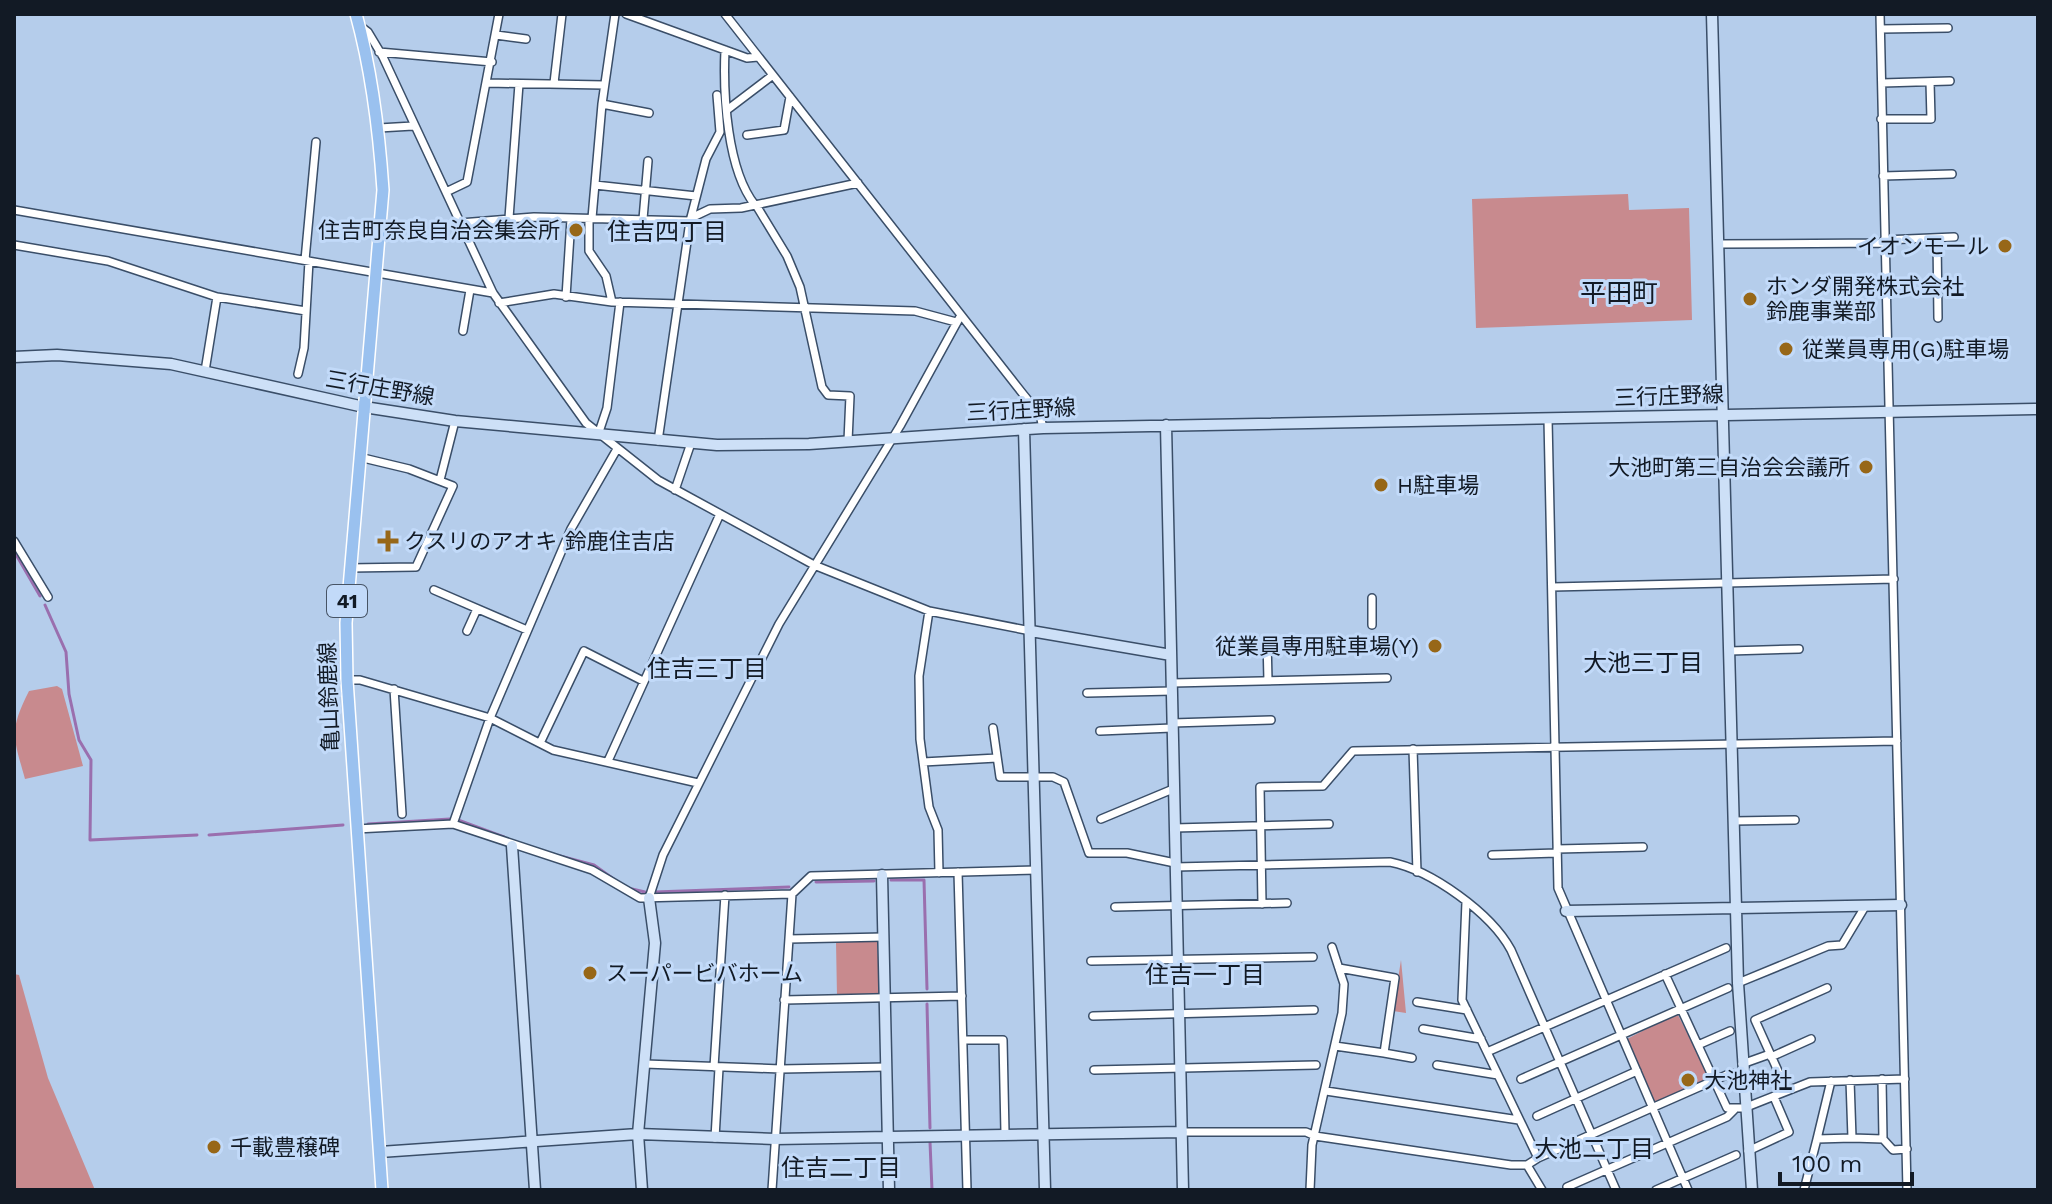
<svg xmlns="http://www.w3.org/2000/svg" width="2052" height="1204" font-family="'Work Sans','Noto Sans JP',sans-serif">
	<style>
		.green { fill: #c88a8e }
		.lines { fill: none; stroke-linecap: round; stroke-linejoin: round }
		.stream { stroke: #9a6fae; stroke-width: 3 }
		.street-casing { stroke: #3a4e68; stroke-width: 10 }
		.secondary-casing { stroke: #3a4e68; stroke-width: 13 }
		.primary-casing { stroke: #fff; stroke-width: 14 }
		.street { stroke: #fff; stroke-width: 7 }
		.secondary { stroke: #cde0f7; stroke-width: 10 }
		.primary { stroke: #9ac1ef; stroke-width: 11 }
		.poi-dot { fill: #976718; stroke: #c2daf9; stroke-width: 3 }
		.labels { text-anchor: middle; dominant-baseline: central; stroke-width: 6; stroke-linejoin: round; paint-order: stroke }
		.shield { fill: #c2daf9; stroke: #475465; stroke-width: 2 }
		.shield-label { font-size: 20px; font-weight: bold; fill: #121a25 }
		.poi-label { font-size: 22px; fill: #121a25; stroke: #c2daf9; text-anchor: start }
		.street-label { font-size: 22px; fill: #121a25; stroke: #c2daf9 }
		.neighbourhood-label { font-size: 24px; fill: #121a25; stroke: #c2daf9 }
		.quarter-label { font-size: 26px; fill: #121a25; stroke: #c2daf9 }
	</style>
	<rect width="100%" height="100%" fill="#b5cdeb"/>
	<path class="green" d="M1628 194 1629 210 1689 208 1692 320 1476 328 1472 199Z
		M57 686 62 689 83 766 25 779C13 736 9 731 29 691Z
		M877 941 880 991 877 995 837 996 836 942Z
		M1401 960 1406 1013 1393 1011Z
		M14 974 19 975 48 1078 95 1190H14Z
		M1677 1013 1710 1078 1655 1104 1627 1039Z"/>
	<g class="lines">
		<path class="stream" d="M14 551 40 596
			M45 605 66 652 69 694 79 740 91 760 90 840 197 835
			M458 820 504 837
			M368 824 450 819
			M209 835 343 825
			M560 856 594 865 615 880
			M891 880H924L927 989
			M816 882 874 881
			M632 889 645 892
			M655 892 789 887
			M927 1004 930 1128
			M930 1142 932 1190"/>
		<defs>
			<path id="street" d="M626 14 747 58 758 57
				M725 14 1023 394 1040 415 1043 428
				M1880 14 1907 1190
				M360 26 368 32 383 57 493 293 586 423 658 480 814 565 929 611 1031 631
				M1881 29 1948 28
				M496 35 526 39
				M725 50C723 94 727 170 755 205
				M379 52 492 62
				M487 83 604 85
				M554 83 562 14
				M1882 83 1950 81
				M602 104 649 113
				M727 110 773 75
				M1881 119H1931L1930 82
				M379 128 413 126
				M747 135 784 130 790 97
				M1883 176 1952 174
				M595 185 696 196
				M446 192 467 182 499 14
				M756 205 787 256 800 287 822 387 828 395 850 396 848 441
				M14 210 493 293
				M509 218 519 84
				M592 218 602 104 615 14
				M691 218 710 209 741 208 858 183
				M589 219V251L606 276 612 302
				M643 219 648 161
				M460 223 534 217 690 221
				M1937 238 1938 318
				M1884 240 1954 237
				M1718 244 1885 243
				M14 245 108 261 217 297 306 311
				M305 260 316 142
				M566 297 571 219
				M499 303 554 294 612 302 915 311 956 322
				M463 331 470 290
				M205 371 217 297
				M298 374 304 348 309 261
				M1548 419 1558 888 1688 1190
				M599 432 607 408 620 302
				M658 441 690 221 706 159 720 132 717 95
				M617 449 571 529 490 718 553 750 698 783
				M440 480 455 421
				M675 490 691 443
				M14 541 48 597
				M349 568 416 567 453 486 409 469 359 457
				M1552 587 1894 579
				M434 590 527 630
				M929 611 919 676 920 739 929 807 938 830 939 873
				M1372 625V598
				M467 631 477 609
				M1267 639 1268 681
				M1729 651 1799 649
				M347 680H360L490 718 453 824
				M1172 683 1387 678
				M394 689 402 814
				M1087 693 1172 691
				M1172 723 1271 720
				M993 728 1000 777H1053L1064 782 1089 853H1127L1175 863
				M1100 731 1172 728
				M541 741 584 651 643 681
				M1413 749 1417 872
				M608 761 720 514
				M923 762 997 758
				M1101 819 1173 789
				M1733 821 1795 820
				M1174 828 1329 824
				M356 829 453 824 592 870 640 898 792 894 811 876 1037 870
				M1557 849 1643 847
				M1492 855 1557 853
				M1175 867 1390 862C1431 870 1491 913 1511 950L1616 1190
				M958 872 967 1190
				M649 898 663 855 779 624 900 426 961 315
				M1262 904 1260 787 1323 786 1353 751 1897 741
				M1115 907 1287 903
				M789 939 884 937
				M1091 961 1313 957
				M1665 974 1727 1108H1744L1810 1082 1905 1079
				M1738 983 1828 946 1842 945 1866 905
				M784 1000 962 996
				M1417 1002 1467 1010
				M1093 1016 1314 1010
				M1423 1029 1481 1039
				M963 1040H1003L1005 1133
				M1698 1045 1730 1031
				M1335 1046 1384 1053 1395 978 1339 968
				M1487 1052 1726 948
				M1384 1053 1412 1058
				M1771 1057 1811 1039
				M645 1064 781 1069 887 1067
				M1742 1064 1770 1054
				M1437 1065 1498 1075
				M714 1067 725 895
				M1094 1070 1316 1065
				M1521 1079 1728 988
				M1882 1079 1883 1139 1893 1150 1907 1149
				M1850 1080 1852 1138 1883 1139
				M1831 1081 1817 1139 1852 1138
				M1326 1091 1519 1120
				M1787 1091 1755 1020 1827 988
				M1537 1116 1637 1071
				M1182 1132H1306L1315 1136 1511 1165H1527L1538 1158 1462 1000 1466 902
				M715 1138 719 1068
				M1748 1151 1789 1132 1774 1097
				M1538 1158 1731 1073
				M1527 1165 1542 1190
				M1567 1187 1727 1117 1734 1110
				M772 1190 792 894
				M1310 1190 1312 1145 1342 1013 1344 984 1332 947
				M1656 1190 1736 1155
				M1804 1190 1817 1139"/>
			<path id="secondary" d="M1712 14 1738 983 1752 1190
				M14 357 57 355 171 364 364 407 455 421 717 445 809 444 1043 428 2038 409
				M1166 425 1183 1190
				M1024 429 1045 1190
				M1031 631 1171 655
				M512 846 535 1190
				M882 875 889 1190
				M1566 911 1901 905
				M380 1152 638 1134 775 1139 1182 1132
				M642 1190 638 1134 655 943 649 898"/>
			<path id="primary" d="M356 14C372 72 379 130 383 190L346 623 347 680 382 1190"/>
		</defs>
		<use href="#street" class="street-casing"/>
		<use href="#secondary" class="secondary-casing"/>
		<use href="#primary" class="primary-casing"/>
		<use href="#street" class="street"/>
		<use href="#secondary" class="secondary"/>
		<use href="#primary" class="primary"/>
	</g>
	<g class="poi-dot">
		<circle cx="576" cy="230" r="8"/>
		<circle cx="2005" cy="246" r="8"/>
		<circle cx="1750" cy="299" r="8"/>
		<circle cx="1786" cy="349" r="8"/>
		<circle cx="1866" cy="467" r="8"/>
		<circle cx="1381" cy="485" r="8"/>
		<path d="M384 529h8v8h8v8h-8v8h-8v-8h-8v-8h8z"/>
		<circle cx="1435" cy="646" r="8"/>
		<circle cx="590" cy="973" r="8"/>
		<circle cx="1688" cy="1080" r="8"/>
		<circle cx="214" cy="1147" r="8"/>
	</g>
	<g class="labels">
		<rect class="shield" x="327" y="585" width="40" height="32" rx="6"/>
		<g class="shield-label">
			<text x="347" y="601">41</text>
		</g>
		<g class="poi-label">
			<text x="560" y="230" text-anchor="end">住吉町奈良自治会集会所</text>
			<text x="1989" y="246" text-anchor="end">イオンモール</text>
			<text x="1766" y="286">ホンダ開発株式会社<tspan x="1766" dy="25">鈴鹿事業部</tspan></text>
			<text x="1802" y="349">従業員専用(G)駐車場</text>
			<text x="1850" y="467" text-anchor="end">大池町第三自治会会議所</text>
			<text x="1397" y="485">H駐車場</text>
			<text x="404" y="541">クスリのアオキ 鈴鹿住吉店</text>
			<text x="1419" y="646" text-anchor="end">従業員専用駐車場(Y)</text>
			<text x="606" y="973">スーパービバホーム</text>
			<text x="1704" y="1080">大池神社</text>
			<text x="230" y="1147">千載豊穣碑</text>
		</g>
		<g class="street-label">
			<text transform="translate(380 388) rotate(10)">三行庄野線</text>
			<text transform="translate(1669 396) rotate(-2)">三行庄野線</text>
			<text transform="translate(1021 410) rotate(-3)">三行庄野線</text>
			<text transform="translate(329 697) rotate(-92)">亀山鈴鹿線</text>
		</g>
		<g class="neighbourhood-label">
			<text x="667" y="232">住吉四丁目</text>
			<text x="1643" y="663">大池三丁目</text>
			<text x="707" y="669">住吉三丁目</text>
			<text x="1205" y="975">住吉一丁目</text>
			<text x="1594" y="1149">大池二丁目</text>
			<text x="841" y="1168">住吉二丁目</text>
		</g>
		<g class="quarter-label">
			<text x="1619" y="293">平田町</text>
		</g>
	</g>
	<rect width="2052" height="1204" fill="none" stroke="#121a25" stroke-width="32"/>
	<path d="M1780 1172v12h132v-12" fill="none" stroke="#121a25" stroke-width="4"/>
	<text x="1792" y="1172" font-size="24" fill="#121a25" stroke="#c2daf9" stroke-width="6" paint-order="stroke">100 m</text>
</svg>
